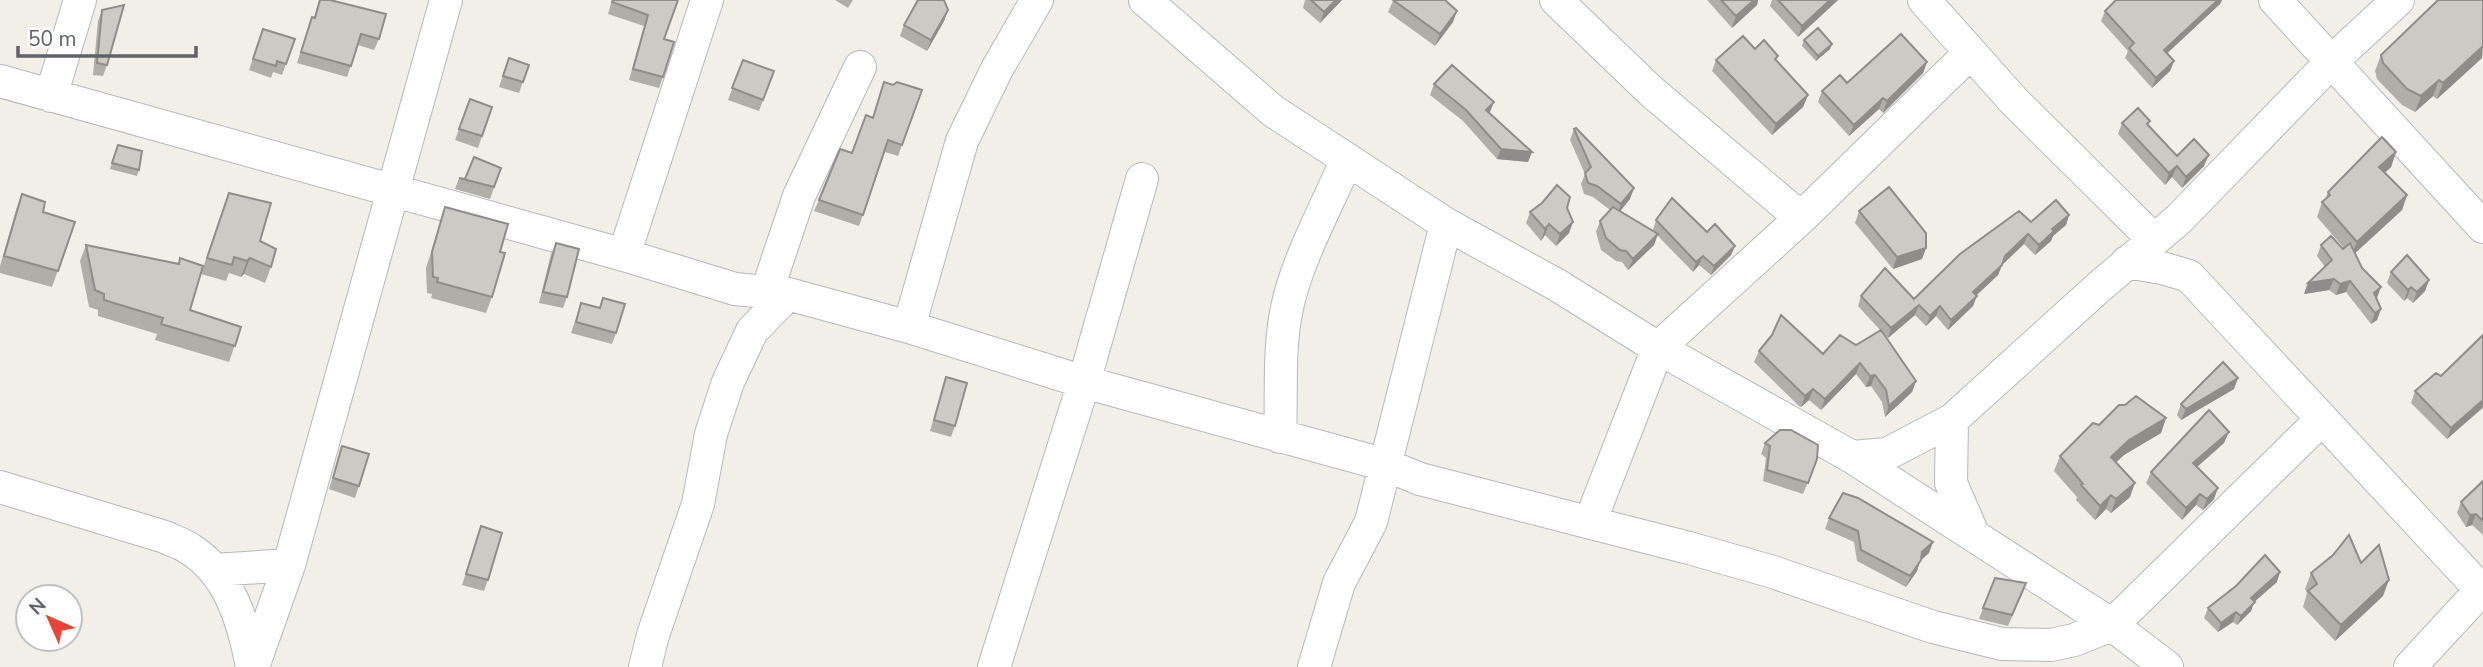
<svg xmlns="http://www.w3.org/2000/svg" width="2483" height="667" font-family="'Nunito Sans',sans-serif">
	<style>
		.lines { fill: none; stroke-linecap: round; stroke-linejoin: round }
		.minor-casing { stroke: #b5b8bc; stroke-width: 34 }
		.minor { stroke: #fff; stroke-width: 32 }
		.wall { fill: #afaea9 }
		.shaded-wall { fill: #8f8d8a }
		.building { fill: #cccac5; stroke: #8f8d8a; stroke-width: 2 }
	</style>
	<rect width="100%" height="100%" fill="#f1efe8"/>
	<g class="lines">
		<defs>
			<path id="minor" d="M1145 0 1273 111 1446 224 1557 285 1658 348 1852 457 2112 625 2167 667
				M1556 0 1652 92 1801 218
				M1924 0 2013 100 2153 239
				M2275 0 2483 227
				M0 81 624 255 735 289 788 294 909 327 1084 382 1386 465 1420 479 1689 548 1773 572 1933 627 2002 644 2051 645 2074 640 2112 625 2322 419
				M51 96 80 0
				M624 255 707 0
				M2127 262 2162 268 2189 276 2483 592
				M767 291 799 196 860 67
				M909 327 962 141 997 69 1037 0
				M1952 420 1951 483 1973 534
				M1280 437C1282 395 1278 350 1287 308 1296 262 1328 204 1347 159
				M1852 457 1887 454 1952 420 2099 287 2179 219 2332 61 2398 0
				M0 487 165 537C173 541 183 544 190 549 230 574 244 624 252 667
				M1590 522 1658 348 1801 218 1970 53
				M215 570 289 565
				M253 667 289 565 446 0
				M645 667 653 635 698 504 711 434 728 382 752 331 788 294
				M994 667 1084 382 1142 179
				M1314 667 1339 583 1371 522 1446 224
				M2410 667 2481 590"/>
		</defs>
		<use href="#minor" class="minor-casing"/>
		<use href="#minor" class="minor"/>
	</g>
	<path class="wall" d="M319 0 379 39 374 50 358 45 347 77 297 63 308 28 314 18Z
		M612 0H678L664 39 663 77 659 88 629 80 644 26 608 14Z
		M835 0H853L848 8Z
		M1305 0H1342L1320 23 1303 8Z
		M1707 0H1758L1757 5 1732 28Z
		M1772 0H1838L1798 37 1770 6Z
		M2115 0H2222L2220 4 2167 53 2174 61 2170 71 2152 88 2125 58 2128 51 2101 21 2105 11Z
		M2483 0 2482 58 2437 99 2433 96 2415 112 2402 105 2377 79 2375 71 2381 55Z
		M1393 1 1453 22 1435 46 1388 12Z
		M102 10 107 65 103 76 93 75 98 21Z
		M948 10 944 21 927 51 900 36 904 25Z
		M263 29 295 39 282 75 273 72 271 78 249 70Z
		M1804 40 1832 44 1830 49 1816 61 1802 46Z
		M1755 49 1778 56 1776 61 1808 95 1803 107 1772 135 1712 71 1716 60Z
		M509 58 529 65 519 93 499 87Z
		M743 60 774 71 759 111 728 100Z
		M1927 62 1923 73 1883 113 1879 109 1849 136 1818 102 1822 91Z
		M884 82 893 85 922 90 898 156 885 152 859 226 814 211 819 200 852 153 873 118Z
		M1434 84 1489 113 1532 152 1528 162 1497 159 1463 121 1430 95Z
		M470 99 492 107 478 148 455 140Z
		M2122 123 2148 125 2177 156 2204 166 2182 188 2172 177 2165 185 2118 134Z
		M1574 129 1630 199 1620 211 1655 232 1653 230 1656 220 1707 232 1735 246 1731 255 1711 275 1699 265 1693 272 1657 235 1654 245 1628 270 1622 262 1616 261 1601 250 1596 232 1600 221 1610 210 1593 197 1584 194 1581 184 1585 174 1570 140Z
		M118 145 139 170 137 176 110 169Z
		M2396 152 2391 167 2385 173 2407 195 2402 210 2355 253 2381 309 2377 320 2371 324 2346 292 2336 295 2329 290 2304 294 2308 283 2325 267 2317 256 2321 245 2344 248 2317 217 2322 202 2325 200 2328 192Z
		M501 168 490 199 455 189 459 178 465 179Z
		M22 194 43 212 75 222 52 287 0 273V266L16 210Z
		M445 207 500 252 492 297 486 313 431 298 432 294 427 293 426 268Z
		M1567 208 1573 222 1569 233 1556 246 1545 235 1541 241 1526 223 1530 212Z
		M223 209 260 241 271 267 265 283 244 274 241 277 229 273 226 281 201 274Z
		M1859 211 1926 248 1922 259 1893 269 1855 223Z
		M2069 215 2066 225 2053 236 2051 241 2035 255 2024 244 2002 265 1998 275 1976 296 1973 306 1948 330 1936 316 1926 326 1915 315 1888 338 1883 333 1916 381 1912 392 1885 417 1882 402 1871 386 1866 387 1856 374 1821 410 1809 400 1801 407 1799 406 1754 362 1759 351 1823 354 1856 345 1880 330 1858 306 1861 296 1914 299 2031 222Z
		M556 243 567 297 563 308 539 303 551 254Z
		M86 245 190 310 241 327 229 362 155 340 157 334 98 316V310L89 307 80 261Z
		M2391 272 2429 280 2425 291 2413 303 2407 298 2404 301 2387 283Z
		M603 298 616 333 612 344 571 333 581 303 600 308Z
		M2483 335V408L2447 439 2411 403 2415 391 2441 376Z
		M946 377 955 426 951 437 930 431Z
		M2234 389 2181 420 2177 415 2181 404Z
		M2166 418 2161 433 2124 455 2116 462 2130 497 2111 513 2106 509 2095 520 2076 500 2077 497 2054 471 2060 456Z
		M1765 443 1817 459 1803 494 1763 481 1766 458 1761 454Z
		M2224 443 2197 467 2214 499 2203 510 2196 505 2182 520 2146 483 2151 472Z
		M342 446 359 486 355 498 329 489Z
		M2483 481V535L2472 525 2466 527 2457 513 2461 502Z
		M1829 518 1933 542 1929 553 1920 561 1917 571 1906 587 1857 561 1854 542 1825 529Z
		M481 526 488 580 484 591 462 585Z
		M2311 573 2383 596 2335 641 2303 607 2307 593 2305 589Z
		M2277 582 2254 602 2251 611 2237 625 2233 622 2218 632 2204 618 2208 608Z
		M2022 594 2008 626 1979 619 1983 608Z"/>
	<path class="shaded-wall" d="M1336 0H1342L1320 23 1324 12Z
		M1754 0H1758L1757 5 1732 28 1736 16Z
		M1830 0H1838L1798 37 1802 26Z
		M2218 0H2222L2220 4 2160 60 2164 50Z
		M948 10 944 21 927 51 931 40Z
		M1457 11 1453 22 1435 46 1440 34Z
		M1832 44 1830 49 1816 61 1818 56Z
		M2483 46 2482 58 2437 99 2443 83Z
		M2174 61 2170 71 2152 88 2156 78Z
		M1927 62 1923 73 1883 113 1887 101Z
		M2439 80 2433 96 2415 112 2421 96Z
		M1808 95 1803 107 1772 135 1776 124Z
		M1883 98 1879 109 1849 136 1854 125Z
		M1494 102 1490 112 1483 121 1486 110Z
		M1501 149 1532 152 1528 162 1497 159Z
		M2396 152 2391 167 2374 182 2379 167Z
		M2209 155 2204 166 2182 188 2186 177Z
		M2177 166 2172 177 2165 185 2169 173Z
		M1634 188 1630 199 1617 215 1621 204Z
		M2407 195 2402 210 2351 257 2357 242Z
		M2069 215 2066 225 2053 236 2051 241 2035 255 2039 245 2052 229Z
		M1573 222 1569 233 1556 246 1560 234Z
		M1549 224 1545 235 1541 241 1545 229Z
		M1658 234 1654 245 1628 270 1633 259Z
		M2028 234 2024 244 2002 265 1998 275 1969 302 1973 292 2005 256Z
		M1735 246 1731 255 1711 275 1714 266Z
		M1926 248 1922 259 1893 269 1897 257Z
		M1703 256 1699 265 1693 272 1696 262Z
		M250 258 244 274 241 277 247 261Z
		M2334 279 2329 290 2304 294 2308 283Z
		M2429 280 2425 291 2413 303 2417 292Z
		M2350 281 2346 292 2336 295 2340 284Z
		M2381 287 2377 298 2374 293Z
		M2411 287 2407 298 2404 301 2408 290Z
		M1977 296 1973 306 1948 330 1951 320Z
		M1919 305 1915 315 1888 338 1891 328Z
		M1940 306 1936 316 1926 326 1930 316Z
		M2381 309 2377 320 2371 324 2375 313Z
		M1860 363 1856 374 1821 410 1825 399Z
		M1875 375 1871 386 1866 387 1870 376Z
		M2238 378 2234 389 2181 420 2186 409Z
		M1916 381 1912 392 1885 417 1889 406Z
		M1813 389 1809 400 1801 407 1805 396Z
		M2483 400V407L2447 439 2451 428Z
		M2166 418 2161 433 2124 455 2106 472 2111 457 2129 440Z
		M2229 432 2224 443 2189 474 2193 463Z
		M2135 483 2130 497 2111 513 2116 499Z
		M2218 488 2214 499 2203 510 2207 499Z
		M2200 494 2196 505 2182 520 2186 508Z
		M2111 495 2106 509 2095 520 2100 506Z
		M2476 514 2472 525 2466 527 2470 515Z
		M1933 542 1929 553 1920 561 1917 571 1906 587 1922 552Z
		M2280 572 2277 582 2254 602 2251 611 2237 625 2241 616 2251 598Z
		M2389 580 2383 596 2335 641 2341 625Z
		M2236 612 2233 622 2218 632 2221 623Z"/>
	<path class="building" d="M320 0H330L386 14 379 39 361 34 351 66 301 52 312 17 315 18Z
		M613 0H678L664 39 674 42 663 77 633 69 648 15 612 2Z
		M918 0H944L948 10 931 40 904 25Z
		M1311 0H1336L1324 12Z
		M1393 0H1445L1457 11 1440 34Z
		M1721 0H1754L1736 16Z
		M1778 0H1830L1802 26Z
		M2116 0H2218L2164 50 2174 61 2156 78 2129 48 2134 43 2105 11Z
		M2438 0H2483V46L2443 83 2439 80 2421 96 2407 89 2383 63 2381 55Z
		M124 5 107 65 97 63 102 10Z
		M1818 28 1832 44 1818 56 1804 40Z
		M263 29 295 39 286 64 277 61 276 66 253 59Z
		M1901 34 1927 62 1887 101 1883 98 1854 125 1822 91 1840 75 1847 83Z
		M1743 36 1755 49 1764 40 1778 56 1775 59 1808 95 1776 124 1716 60Z
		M509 58 529 65 523 82 503 76Z
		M743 60 774 71 763 100 732 88Z
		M1452 65 1494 102 1486 110 1532 152 1501 149 1466 110 1434 84Z
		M884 82 893 85 897 82 922 90 902 145 888 140 863 215 819 200 840 149 852 153 866 115 873 118Z
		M470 99 492 107 482 136 459 129Z
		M2138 108 2150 121 2147 124 2177 156 2194 139 2209 155 2186 177 2177 166 2169 173 2122 123Z
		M1576 128 1634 188 1621 204 1597 186 1588 183 1585 173 1591 167 1574 129Z
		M2382 137 2396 152 2379 167 2407 195 2357 242 2322 202 2330 195 2328 192Z
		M118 145 142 151 139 170 112 163Z
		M474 157 501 168 494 187 459 178 465 179Z
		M1557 185 1570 197 1567 208 1573 222 1560 234 1549 224 1545 229 1530 212 1542 203Z
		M1889 187 1926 233V248L1897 257 1859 211Z
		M229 193 271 203 260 241 276 249 271 267 250 258 247 261 234 257 232 265 207 258Z
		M22 194 45 202 43 212 75 222 58 271 4 256Z
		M1672 198 1707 232 1715 224 1735 246 1714 266 1703 256 1696 262 1656 220Z
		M2056 200 2069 215 2052 229 2054 231 2039 245 2028 234 2005 256 2002 265 1973 292 1977 296 1951 320 1940 306 1930 316 1919 305 1891 328 1861 296 1885 268 1914 299 1960 254 2019 211 2031 222Z
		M445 207 508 224 500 252 505 253 492 297 437 282 438 278 433 277 432 252Z
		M1613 207 1658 234 1633 259 1626 251 1620 250 1606 238 1600 221Z
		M2331 236 2343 249 2350 243 2362 268 2381 287 2374 293 2381 309 2375 313 2350 281 2340 284 2334 279 2308 283 2332 260 2321 245Z
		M556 243 579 249 567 297 543 292Z
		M86 245 179 264 180 258 203 266 190 310 241 327 235 346 161 324 163 318 104 300V294L95 290Z
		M2407 255 2429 280 2417 292 2411 287 2408 290 2391 272Z
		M603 298 625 304 616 333 576 322 581 303 600 308Z
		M1781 315 1823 354 1840 335 1856 345 1881 330 1916 381 1889 406 1886 390 1875 375 1870 376 1860 363 1825 399 1813 389 1805 396 1759 351 1772 335Z
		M2483 335V400L2451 428 2415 391 2436 373 2441 376Z
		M2223 362 2238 378 2186 409 2181 404Z
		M946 377 967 383 955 426 934 420Z
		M2136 396 2166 418 2129 440 2111 457 2135 483 2116 499 2111 495 2100 506 2081 485 2083 484 2060 456 2093 423 2099 425 2119 405H2125Z
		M2209 410 2229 432 2193 463 2218 488 2207 499 2200 494 2186 508 2151 472Z
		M1780 430H1791L1818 445 1817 459 1808 483 1767 470 1770 446 1765 443Z
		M342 446 369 454 359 486 333 478Z
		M2483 481V521L2476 514 2470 515 2461 502Z
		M1843 493 1858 498 1933 542 1922 552 1921 560 1910 576 1861 550 1858 531 1829 518Z
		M481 526 502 533 488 580 466 574Z
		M2349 535 2361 563 2379 545 2389 580 2341 625 2308 591 2317 584 2311 573 2333 555Z
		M2265 555 2280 572 2251 598 2255 602 2241 616 2236 612 2221 623 2208 608 2236 586Z
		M1995 578 2026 583 2012 615 1983 608Z"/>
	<g transform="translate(49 618) rotate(315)"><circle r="33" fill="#ffffff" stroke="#bfc1c3" stroke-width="2"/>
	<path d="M0-5L12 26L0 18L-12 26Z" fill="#ea4335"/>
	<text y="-10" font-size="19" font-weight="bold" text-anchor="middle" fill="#5f6368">N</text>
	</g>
	<path d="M18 46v10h178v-10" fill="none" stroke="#5f6368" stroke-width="3.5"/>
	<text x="28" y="46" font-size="21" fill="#5f6368" stroke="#ffffff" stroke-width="5" paint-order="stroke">50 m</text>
</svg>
